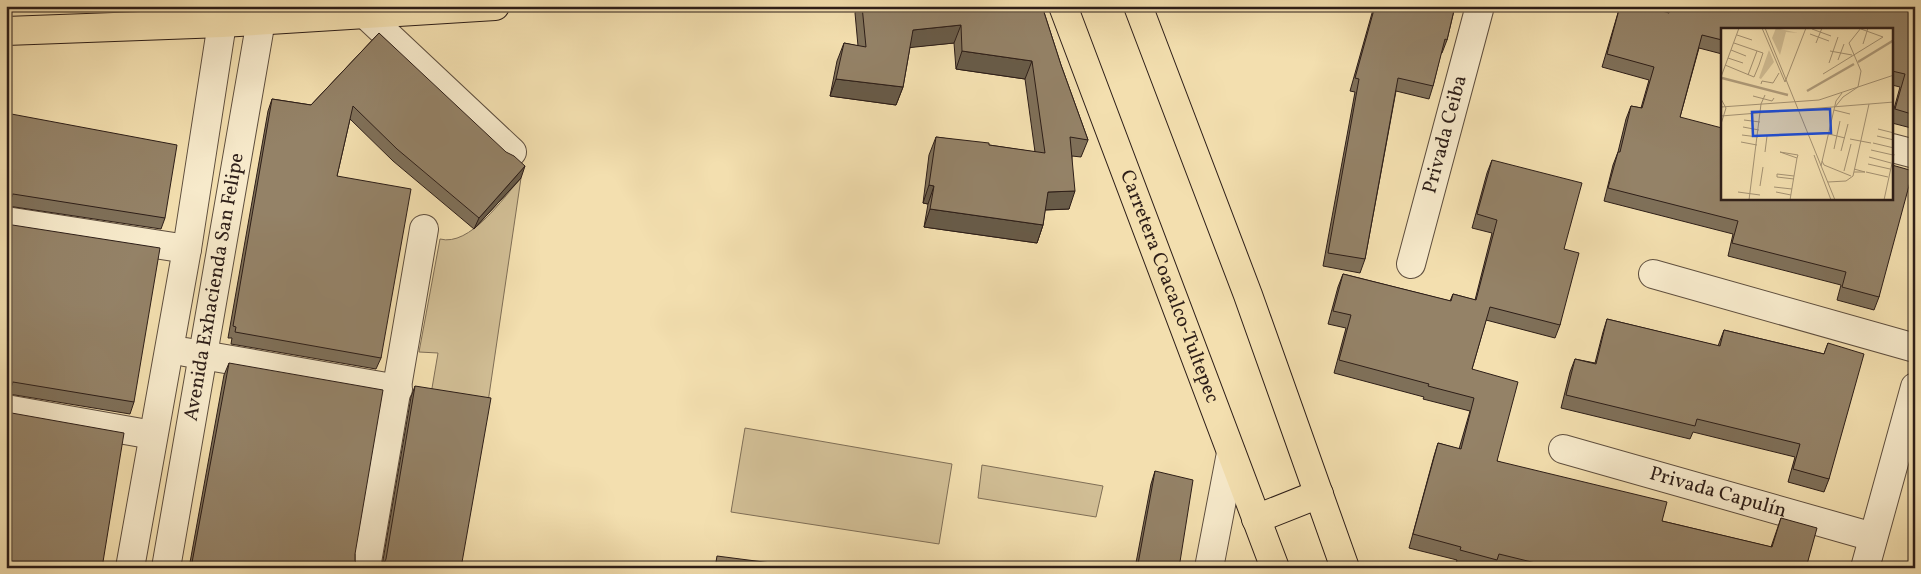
<svg xmlns="http://www.w3.org/2000/svg" width="1921" height="574" font-family="Vollkorn,serif">
	<style>
		.green { fill: #d1be95; stroke: #7f6e56 }
		.lines { fill: none; stroke-linecap: round; stroke-linejoin: round }
		.minor-casing { stroke: #5e4e3e; stroke-width: 30 }
		.major-casing { stroke: #2d1e18; stroke-width: 30 }
		.minor { stroke: #f7eacb; stroke-width: 28 }
		.major { stroke: #f3dfaf; stroke-width: 28 }
		.wall { fill: #7f7059; stroke: #2d1e18 }
		.shaded-wall { fill: #685b48; stroke: #2d1e18 }
		.building { fill: #948267; stroke: #2d1e18 }
		.labels { text-anchor: middle; dominant-baseline: central; stroke-width: 5; stroke-linejoin: round; paint-order: stroke }
		.street-label { font-size: 20px; fill: #2d1e18; stroke: #f7eacb }
		.inset-river { fill: none; stroke: #b09d7c; stroke-width: 2.5 }
		.inset-road { fill: none; stroke: #a49273; stroke-width: 1 }
		.view { fill: #1d4ed8; fill-opacity: 0.15; stroke: #1d4ed8; stroke-width: 2.5 }
		.inset-edge { fill: none; stroke: #2d1e18; stroke-width: 2.5 }
	</style>
	<rect width="100%" height="100%" fill="#f3dfaf"/>
	<filter id="stains"><feTurbulence type="fractalNoise" baseFrequency=".004" numOctaves="4"/><feColorMatrix values="0 0 0 0 .2 0 0 0 0 .09 0 0 0 0 .02 0 0 0 .5 -.17"/></filter>
	<radialGradient id="worn" r=".72"><stop offset=".6" stop-color="#630" stop-opacity="0"/><stop offset="1" stop-color="#630" stop-opacity=".3"/></radialGradient>
	<path class="green" d="M521 178 487 409 410 397 431 394 438 353 419 352 440 239C470 247 503 198 521 178Z
		M745 428 952 464 939 544 731 512Z
		M982 465 1103 486 1096 517 978 498Z"/>
	<g class="lines">
		<defs>
			<g id="minor">
				<path d="M365 14 512 152"/>
				<path d="M1892 148 1915 154"/>
				<path d="M6 221 187 249"/>
				<path id="s1" d="M1411 264 1480 6"/>
				<path d="M1653 274 1915 348"/>
				<path d="M185 352 398 389"/>
				<path d="M6 409 153 435"/>
				<path id="s2" d="M1563 449 1873 537"/>
				<path d="M130 568 187 249 222 23 223 6"/>
				<path id="s3" d="M166 568 261 20V6"/>
				<path d="M366 568 424 229"/>
				<path d="M1209 568 1231 453"/>
				<path d="M1865 568 1915 387"/>
			</g>
			<g id="major">
				<path id="s4" d="M1063 6 1275 568"/>
				<path d="M1138 6 1248 295 1345 568"/>
				<path d="M6 31 222 23 495 6"/>
				<path d="M1256 519 1319 494"/>
			</g>
		</defs>
		<use href="#minor" class="minor-casing"/>
		<use href="#major" class="major-casing"/>
		<use href="#minor" class="minor"/>
		<use href="#major" class="major"/>
	</g>
	<path class="wall" d="M858 6H1042L1061 65 1088 140 1081 157 1072 156 1069 209 1045 210 1043 225 1037 243 924 227 928 204 923 203 929 155 936 137 1035 152 1025 79 956 69 954 43 910 47 903 87 896 105 830 96 837 61 844 43 858 46 855 13Z
		M1374 6H1455L1447 40 1442 53H1441L1433 86 1429 99 1396 91 1365 259 1360 273 1323 266 1355 92 1350 91Z
		M1620 6H1645L1668 12 1669 6H1742L1753 9 1754 6H1915V129L1892 123V116L1900 87 1892 85V29H1722V54L1699 48 1680 117 1722 199H1892L1879 297 1874 310 1837 300 1841 285 1728 256 1733 234 1604 201 1613 165 1618 152 1626 119 1631 106 1641 108 1649 80 1602 67Z
		M379 33 521 178 474 229 393 161 350 119 337 176 381 358 376 369 231 344 232 338H228L268 111 272 99 311 105Z
		M6 113 165 218 161 229 8 206Z
		M1492 160 1564 249 1560 325 1555 338 1486 320 1472 369 1497 461 1662 521 1771 547 1781 518 1806 568H1498L1494 567V568H1471L1456 564 1457 560 1409 548 1434 456 1438 443 1459 449 1470 411 1423 399 1424 397 1334 373 1346 328 1328 324 1338 287 1343 274 1450 301 1453 294 1475 300 1492 233 1472 228 1487 173Z
		M6 224 134 402 130 414 9 394H6Z
		M1607 319 1718 346 1724 330 1824 354 1828 343 1829 479 1824 492 1788 482 1795 457 1693 432 1690 439 1561 408 1570 372 1575 359 1595 363 1603 332Z
		M229 363 355 554V561L360 568H189L224 375Z
		M415 386 461 568 382 566 411 397Z
		M1155 471 1179 568H1135L1151 484Z"/>
	<path class="shaded-wall" d="M961 25 954 43 906 48 913 30Z
		M962 51 1032 61 1025 79 956 69Z
		M836 79 903 87 896 105 830 96Z
		M525 166 521 178 474 229 479 218Z
		M929 185 934 186 928 204 923 203Z
		M1075 191 1069 209 1042 210 1048 192Z
		M13 194 8 206H6V195Z
		M930 209 1043 225 1037 243 924 227Z
		M13 382 9 394H6V383Z"/>
	<path class="building" d="M862 6H1042L1061 65 1088 140 1070 137 1075 191 1048 192 1043 225 930 209 934 186 929 185 936 137 989 143V145L1045 153 1032 61 962 51 961 25 913 30 903 87 836 79 844 43 866 47Z
		M1375 6H1455L1447 40 1445 39 1433 86 1398 78 1365 259 1328 253 1359 79 1355 78Z
		M1620 6H1645L1669 13 1670 6H1742L1754 9 1755 6H1915V115L1895 109 1905 74 1892 71V29H1722V40L1702 35 1680 117 1722 128V199H1892V165L1913 171 1879 297 1842 287 1846 272 1732 243 1738 221 1608 188 1618 152H1620L1631 106 1642 108 1654 67 1607 54Z
		M379 33 506 152 514 156 525 166 479 218 397 149 353 106 337 176 411 189 381 358 235 332 236 327 233 326 272 99 311 105Z
		M6 113 177 145 165 218 13 194 6 195Z
		M1492 160 1582 183 1564 249 1579 253 1560 325 1490 307 1472 369 1518 382 1497 461 1667 502 1662 521 1772 547 1781 518 1817 528 1806 568H1556L1499 554 1497 560 1460 550 1461 547 1413 534 1438 443 1461 449 1474 398 1428 386 1429 384 1339 360 1351 315 1333 311 1343 274 1451 301 1453 294 1476 300 1497 220 1477 214Z
		M6 224 160 248 134 402 13 382 6 383Z
		M1607 319 1720 346 1724 330 1824 354 1828 343 1864 354 1829 479 1793 469 1800 444 1697 419 1695 426 1566 395 1575 359 1596 364Z
		M229 363 383 390 355 554V561L360 568H191Z
		M415 386 491 398 461 568H380L382 567 386 559Z
		M6 412 124 433 102 568H6Z
		M1155 471 1193 480 1179 568H1148V566L1138 564Z
		M717 556 810 568H715Z"/>
	<g class="labels">
		<g class="street-label">
			<text stroke="none"><textPath href="#s1" startOffset="134">Privada Ceiba</textPath></text>
			<text stroke="none"><textPath href="#s3" startOffset="285">Avenida Exhacienda San Felipe</textPath></text>
			<text stroke="none"><textPath href="#s4" startOffset="300">Carretera Coacalco-Tultepec</textPath></text>
			<text stroke="none"><textPath href="#s2" startOffset="161">Privada Capulín</textPath></text>
		</g>
	</g>
	<g transform="translate(1721 28)">
		<rect width="172" height="172" fill="#f3dfaf"/>
		<path d="M55 0 77 5 65 4 59 27 51 10ZM48 22 53 34 40 51 38 50Z" fill="#d1be95"/>
		<path class="inset-river" d="M137 34 173 12M1 50 67 67M86 63 133 36"/>
		<path class="inset-road" d="M41 0 64 54M44 0 114 172M91 1 110 8M140 1 162 9M89 6 108 13M16 7 31 12M95 15 101 0M142 16 147 0M10 22 25 28M109 23 131 27M7 30 22 35M117 32 123 16M108 35 117 9M4 37 33 49 38 37 42 25 13 15M102 46 162 9M27 47 36 23M0 49 18 0M64 54 85 0M40 56 41 53 52 55 58 45M32 68 51 73 53 70M0 71 5 80 0 96M0 79 98 72 173 47M114 79 122 69 137 59 140 43 128 15 140 0M113 82 129 86M0 88 173 74M23 92 39 94M22 99 38 102M157 101 173 105M108 106 124 110M21 107 37 109M156 108 173 112M129 111 150 115M20 114 36 117M152 115 173 120M113 121 119 93M150 122 172 127M120 123 127 96M44 124 46 108M93 127 110 172M148 129 170 135M101 133 103 137 130 148M147 136 169 141M100 138 115 73 121 65M123 143 130 116M133 144H144L133 141M145 144 167 149M73 151 56 149V146L73 148M107 154 125 153 132 148 148 76M39 158 42 139M53 159 71 161M17 164 39 167M55 164 70 167M28 172 40 76 44 67M69 172 76 130 77 127 59 124 76 130M163 172 173 126"/>
		<path class="view" d="M109 81 110 105 32 108 31 84Z"/>
		<rect width="172" height="172" class="inset-edge"/>
	</g>
	<rect width="1921" height="574" fill="none" stroke="#f3dfaf" stroke-width="25"/>
	<rect x="8" y="8" width="1906" height="559" fill="none" stroke="#2d1e18" stroke-width="2.5"/>
	<rect x="12" y="12" width="1896" height="549" fill="none" stroke="#2d1e18"/>
	<rect width="100%" height="100%" filter="url(#stains)"/>
	<rect width="100%" height="100%" fill="url(#worn)"/>
</svg>
